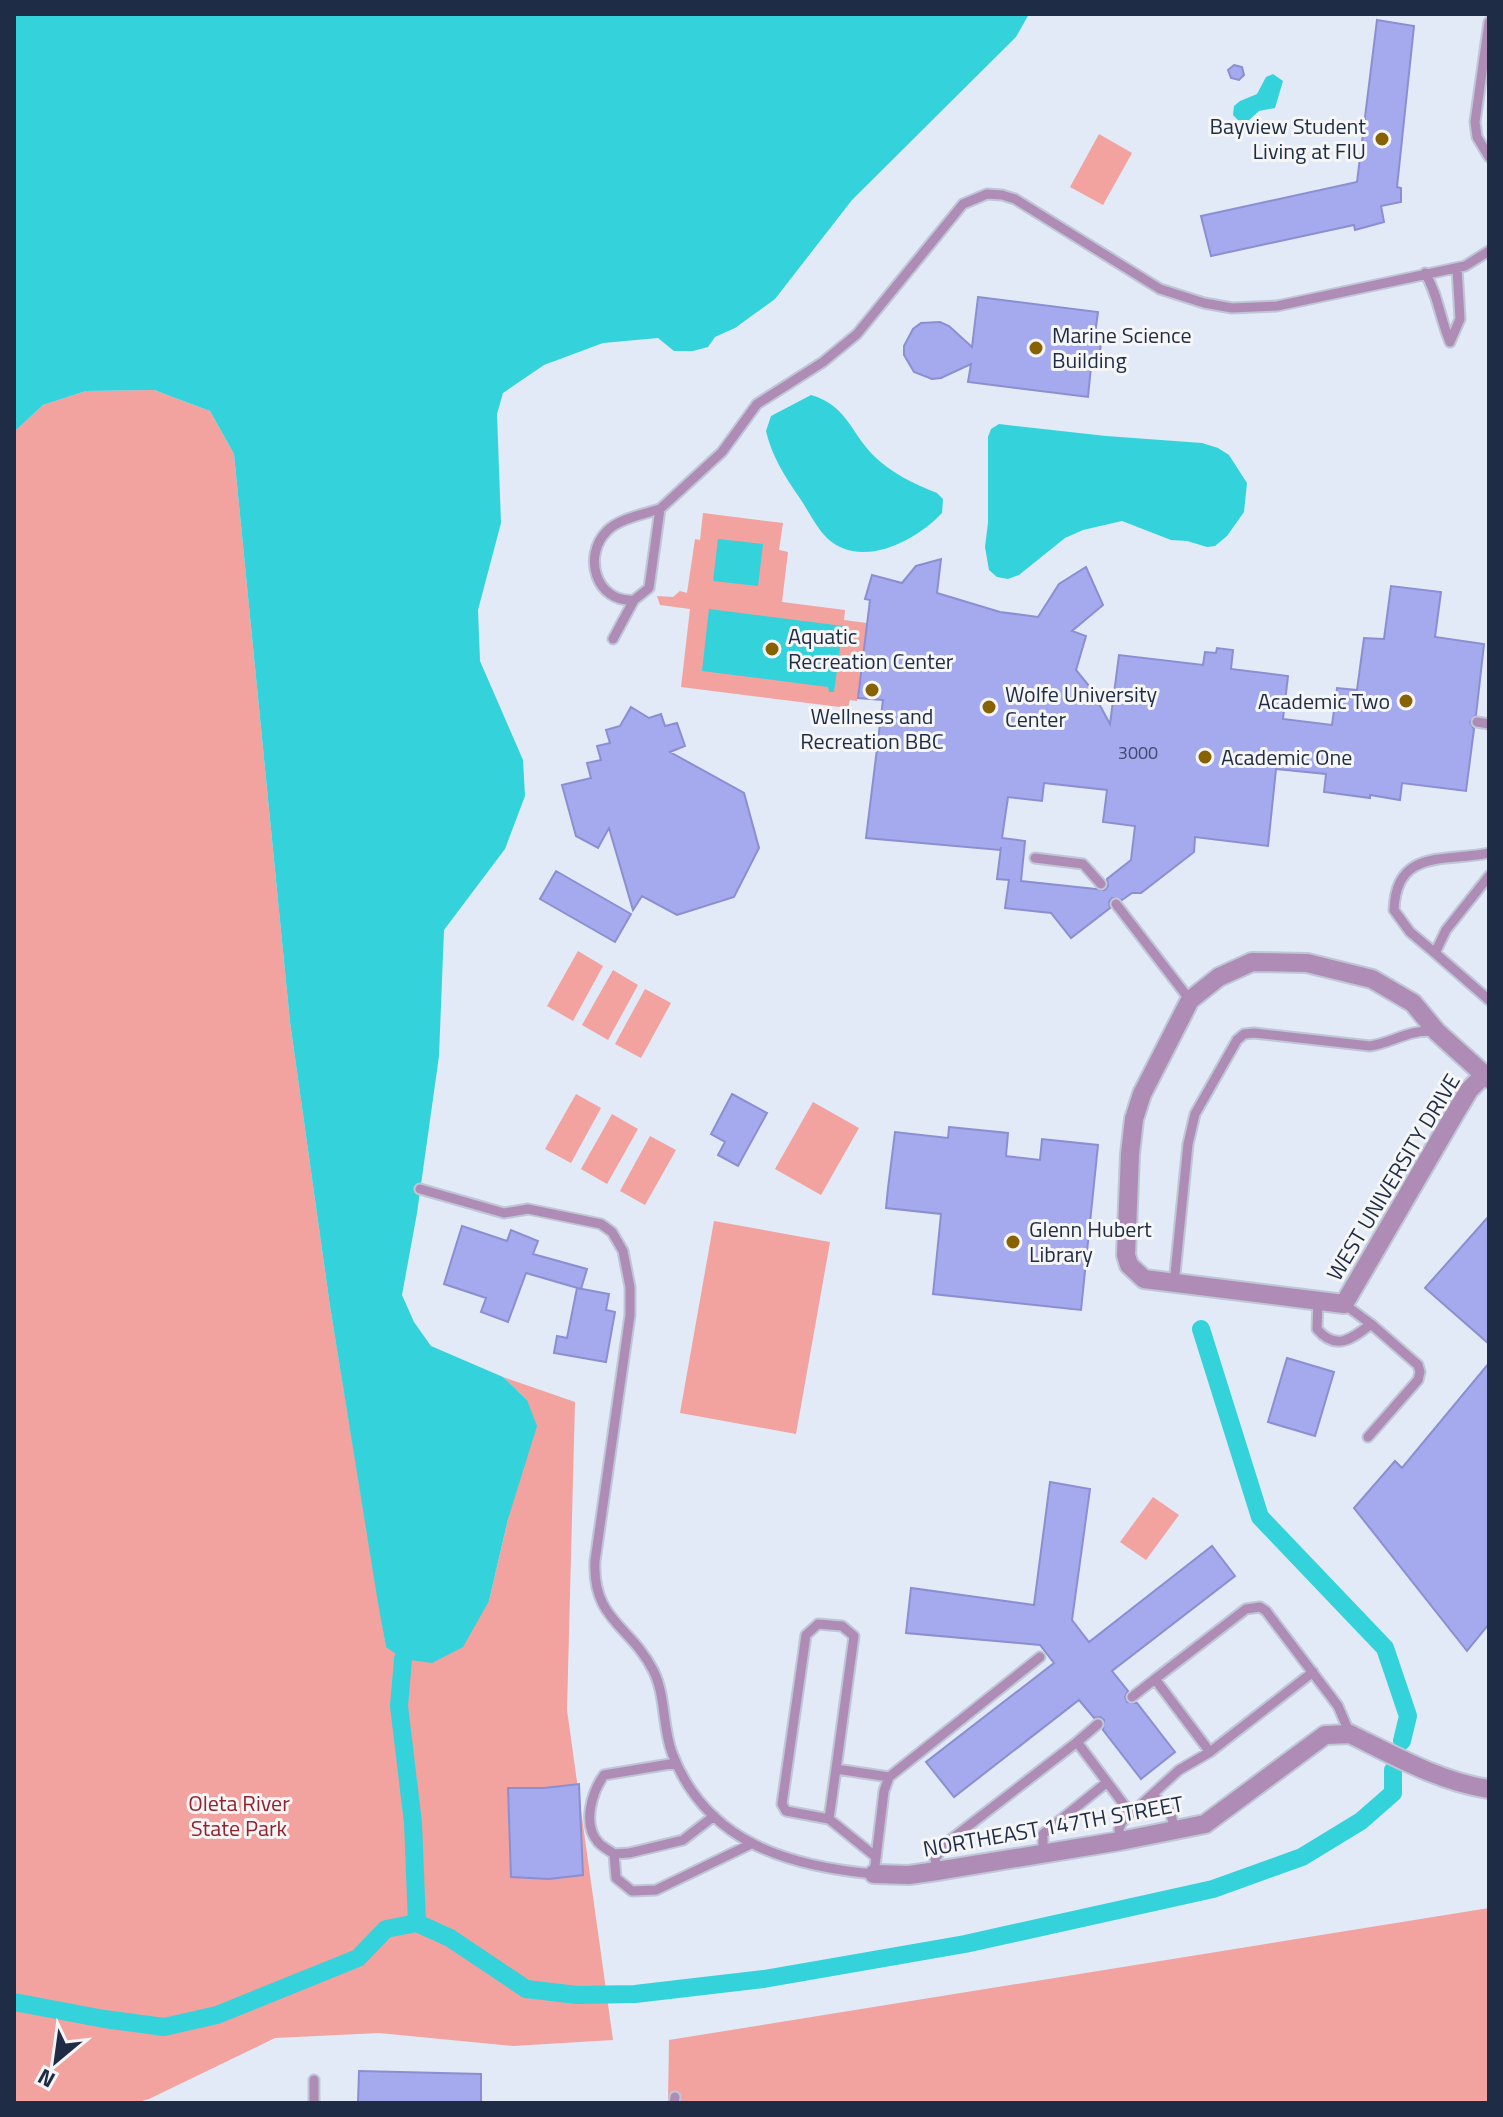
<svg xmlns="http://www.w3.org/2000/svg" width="1503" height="2117" font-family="'Titillium Web',sans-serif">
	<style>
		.green { fill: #f2a29f }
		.water { fill: #34d2db }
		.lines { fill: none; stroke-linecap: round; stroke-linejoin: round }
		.canal { stroke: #34d2db; stroke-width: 18 }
		.building { fill: #a5a9ee; stroke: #8b8fd1; stroke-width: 2; fill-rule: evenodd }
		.lane-casing { stroke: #bfc7d7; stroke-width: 13 }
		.street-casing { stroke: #bfc7d7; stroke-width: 22 }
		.lane { stroke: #af8cb5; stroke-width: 9 }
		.street { stroke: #af8cb5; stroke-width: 18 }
		.poi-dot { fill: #886100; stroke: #f6f6f6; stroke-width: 3 }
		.labels { text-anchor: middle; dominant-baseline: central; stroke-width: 6; stroke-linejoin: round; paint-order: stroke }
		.number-label { font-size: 18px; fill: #404b6f }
		.poi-label { font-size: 22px; fill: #1e2c45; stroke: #f6f6f6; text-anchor: start }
		.street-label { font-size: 22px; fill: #1e2c45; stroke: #f6f6f6 }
		.park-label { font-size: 22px; fill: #93222d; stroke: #f6f6f6 }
	</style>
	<rect width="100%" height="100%" fill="#e2e9f7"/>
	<path class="green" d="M1099 134 1132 153 1103 205 1070 187Z
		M154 390 210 411 234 454 290 1022 330 1306 386 1647 489 1601 508 1519 527 1400 503 1377 575 1402 567 1710 613 2040 513 2046 379 2033 275 2038 149 2099 134 2103H14V432L43 405 86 391Z
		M703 513 783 523 779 550 788 552 782 602 845 610 844 620 867 623 857 701 850 700 848 708 681 687 690 609 660 605 657 596 673 597 680 591 687 593 695 539 700 540Z
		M578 951 603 966 573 1021 547 1006Z
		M613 970 638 985 608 1040 582 1025Z
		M645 989 671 1003 641 1058 615 1044Z
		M576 1094 601 1108 571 1163 545 1149Z
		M813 1102 859 1128 821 1195 775 1169Z
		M612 1114 638 1129 607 1184 581 1169Z
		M650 1136 676 1150 645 1205 620 1191Z
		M714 1221 830 1242 796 1434 680 1413Z
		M1153 1497 1179 1515 1146 1560 1120 1542Z
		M1489 1908V2103H668L669 2040Z"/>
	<path class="water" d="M14 14H1029L1016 37 852 200 775 299 735 328 715 337 708 347 693 351H674L658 338 603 343 544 365 503 393 497 414 501 523 478 610 480 661 523 760 525 796 505 849 444 930 439 1056 417 1213 402 1295 414 1322 431 1346 503 1377 527 1400 537 1426 508 1519 489 1601 463 1647 432 1663 403 1659 386 1647 378 1603 330 1306 290 1022 234 454 210 411 154 390 86 391 43 405 14 432Z
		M1273 74 1283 81 1275 108 1259 111 1248 121 1238 120 1233 115 1234 106 1240 101 1257 94 1266 77Z
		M811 395C846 405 850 431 873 455 891 473 914 484 937 493L943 499 942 513C916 541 861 570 827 538 816 527 808 510 799 497 785 477 771 454 766 431L771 416Z
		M999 424 1106 436 1202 443 1218 448 1229 455 1247 483 1244 512 1227 536 1215 546 1207 547 1187 541 1171 540 1122 521 1083 530 1065 538 1019 575 1008 579 997 577 989 570 985 547 988 523V437L991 429Z
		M718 539 763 544 758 586 713 581Z
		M709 609 843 626 834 692H829L828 687 702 671Z"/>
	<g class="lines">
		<path class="canal" d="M1201 1329 1260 1517 1385 1648 1408 1716 1402 1741
			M417 1923 450 1938 526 1989 577 1995 635 1994 764 1979 965 1944 1213 1889 1302 1857 1361 1821 1393 1793V1770
			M14 2002 104 2019 164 2027 217 2015 358 1958 386 1929 417 1923 413 1823 399 1706 403 1659"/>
	</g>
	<path class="building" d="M1377 20 1414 26 1397 187 1401 188V202L1381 206 1384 222 1355 230 1354 225 1211 256 1201 216 1357 182Z
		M1234 65 1242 67 1244 75 1239 80 1231 78 1228 70Z
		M978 297 1098 312 1094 342 1101 343 1098 367H1091L1088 397 968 382 971 364 941 378 932 379 914 372 904 355V346L913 329 921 323 940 322 949 326 972 347Z
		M941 559 937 593 1000 612 1038 617 1059 584 1086 567 1103 605 1072 631 1086 636 1076 670 1090 687 1110 724 1119 655 1203 665 1205 652 1216 653 1217 648 1233 650 1231 669 1288 676 1283 719 1332 725 1337 688 1357 690 1364 638 1384 639 1391 586 1441 592 1435 637 1484 644 1476 715 1470 722 1474 729 1466 791 1402 783 1400 800 1370 795V798L1324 792 1326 774 1276 769 1268 846 1195 837 1194 852 1141 893H1132L1122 900 1112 898 1109 902 1110 908 1071 938 1051 913 1005 908 1009 880 997 879 1001 847 1000 850 866 838 883 700 858 698 870 600 865 599 872 575 902 583 916 566ZM1044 783 1107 790 1103 822 1135 826 1131 860 1107 879 1108 886 1105 890 1021 881 1025 841 1002 838 1008 797 1042 801Z
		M631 707 649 718 661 714 665 726 677 723 685 746 670 752 744 793 759 848 734 897 677 915 642 896 633 910 609 828 598 848 576 836 562 785 591 778 587 763 601 760 597 746 610 743 606 730 620 726Z
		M556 871 631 914 615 942 540 899Z
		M732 1094 767 1113 738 1166 718 1155 725 1142 711 1134Z
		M949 1127 1008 1133 1006 1156 1040 1160 1042 1139 1098 1145 1081 1310 933 1294 941 1214 886 1208 888 1188 895 1132 948 1138Z
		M1489 1216V1344L1425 1288Z
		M462 1226 507 1241 511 1230 538 1241 533 1254 587 1269 581 1289 526 1273 508 1322 481 1312 486 1298 444 1284Z
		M577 1288 609 1294 606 1310 615 1312 606 1362 554 1353 557 1336 567 1338Z
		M1287 1358 1334 1372 1315 1436 1268 1422Z
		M1489 1363V1624L1467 1651 1354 1508 1395 1461 1402 1468Z
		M1050 1482 1090 1489 1072 1620 1089 1642 1212 1546 1235 1576 1112 1671 1128 1691 1125 1697 1127 1702 1137 1703 1175 1752 1141 1779 1103 1730 1104 1720 1100 1717 1094 1718 1079 1700 954 1797 926 1762 1054 1663 1040 1645 906 1633 911 1588 1034 1605Z
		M579 1784 583 1875 549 1879 511 1877 508 1788H544Z
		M359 2071 481 2074V2103H358Z"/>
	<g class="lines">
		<defs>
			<path id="lane" d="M1489 22 1475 122 1477 137 1489 157
				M1425 273C1438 294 1440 319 1450 342
				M1450 342 1460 319 1457 268
				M660 509 722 452 757 404 823 362 857 334 963 204 987 194 1002 195 1015 199 1160 289 1204 303 1232 308 1277 306 1465 266 1489 251
				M660 509 649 588 634 600C596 603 582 556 607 531 618 519 644 514 660 509Z
				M613 639 634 600
				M1477 722 1489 724
				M1035 858 1083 864 1101 884
				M1489 876 1446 930 1435 953 1489 1000
				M1116 904 1190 1000
				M1435 953 1410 932 1394 910C1396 848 1446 862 1489 853
				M420 1189 504 1213 528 1209 601 1224 612 1232 623 1251 630 1287V1315L595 1561C592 1620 631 1626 653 1670 666 1695 662 1726 672 1753 706 1842 787 1866 874 1874L884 1791 889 1777 1040 1657
				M1174 1284 1188 1144 1195 1114 1237 1040 1244 1034 1254 1033 1370 1046C1393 1043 1410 1028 1435 1032
				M1318 1300 1317 1329C1336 1352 1353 1338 1371 1324
				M1344 1304 1371 1324 1418 1365 1420 1372 1418 1380 1368 1437
				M1132 1697 1155 1679
				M1077 1742 1098 1724
				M1210 1752 1155 1679 1246 1609 1260 1607 1266 1611 1338 1706 1350 1734
				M676 1763 604 1775C592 1792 582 1824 598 1842 602 1847 609 1850 614 1854L629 1853 683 1840 714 1816
				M836 1769 829 1819 786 1811 782 1804 806 1635 818 1624 842 1626 854 1636 836 1769 889 1777
				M1153 1795 1170 1811 1175 1830
				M829 1819 876 1857
				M1120 1841 1119 1829 1122 1822 1179 1770 1210 1752 1313 1672
				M614 1854 616 1878 632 1891 656 1890 751 1844
				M1043 1854V1834L1106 1783
				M937 1871 935 1859 945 1844 1077 1742 1131 1814
				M314 2103V2080
				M674 2103 675 2097"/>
			<path id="street" d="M1484 1075 1469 1090 1454 1115 1344 1304 1144 1279 1129 1265 1126 1255 1130 1154 1134 1119 1142 1094 1190 1000 1219 977 1252 962 1307 963 1372 979 1413 1003 1437 1032 1489 1079
				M874 1874 909 1875 937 1871 1120 1841 1205 1824 1325 1735 1350 1734C1393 1755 1440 1782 1489 1789"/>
		</defs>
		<use href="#lane" class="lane-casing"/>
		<use href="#street" class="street-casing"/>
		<use href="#lane" class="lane"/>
		<use href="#street" class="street"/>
	</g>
	<g class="poi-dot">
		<circle cx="1382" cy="139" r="8"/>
		<circle cx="1036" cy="348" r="8"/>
		<circle cx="772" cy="649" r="8"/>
		<circle cx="872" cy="690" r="8"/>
		<circle cx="1406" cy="701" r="8"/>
		<circle cx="989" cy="707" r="8"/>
		<circle cx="1205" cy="757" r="8"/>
		<circle cx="1013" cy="1242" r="8"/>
	</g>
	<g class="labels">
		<g class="number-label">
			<text x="1138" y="752">3000</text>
		</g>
		<g class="poi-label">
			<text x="1366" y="126" text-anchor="end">Bayview Student<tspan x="1366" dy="25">Living at FIU</tspan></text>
			<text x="1052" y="335">Marine Science<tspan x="1052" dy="25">Building</tspan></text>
			<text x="788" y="636">Aquatic<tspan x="788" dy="25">Recreation Center</tspan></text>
			<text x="1005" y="694">Wolfe University<tspan x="1005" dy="25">Center</tspan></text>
			<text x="1390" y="701" text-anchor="end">Academic Two</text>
			<text x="872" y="716" text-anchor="middle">Wellness and<tspan x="872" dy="25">Recreation BBC</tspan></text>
			<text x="1221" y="757">Academic One</text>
			<text x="1029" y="1229">Glenn Hubert<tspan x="1029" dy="25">Library</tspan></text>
		</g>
		<g class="street-label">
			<text transform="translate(1393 1177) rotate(-59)">WEST UNIVERSITY DRIVE</text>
			<text transform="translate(1053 1826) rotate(-10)">NORTHEAST 147TH STREET</text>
		</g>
		<g class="park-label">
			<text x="239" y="1803">Oleta River<tspan x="239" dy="25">State Park</tspan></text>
		</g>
	</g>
	<rect width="1503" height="2117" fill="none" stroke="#1e2c45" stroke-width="32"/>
	<g transform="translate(56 2061) rotate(209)" stroke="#f6f6f6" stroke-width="6" paint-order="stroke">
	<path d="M0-6L14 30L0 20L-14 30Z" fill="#1e2c45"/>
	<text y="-12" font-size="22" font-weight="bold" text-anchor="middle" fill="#1e2c45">N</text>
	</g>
</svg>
